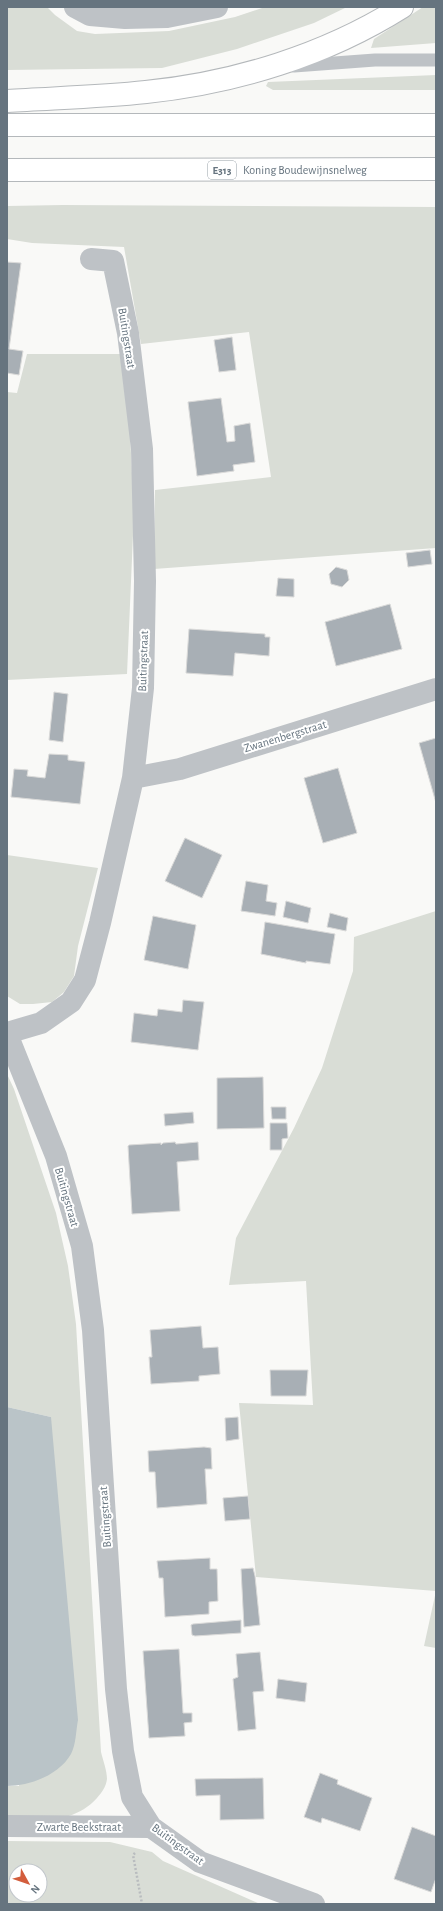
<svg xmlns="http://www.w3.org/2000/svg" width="443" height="1911" font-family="'Alegreya Sans',sans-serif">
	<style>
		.green { fill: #d9ddd6; fill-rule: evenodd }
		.water { fill: #bac4c8 }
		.building { fill: #a8afb5; stroke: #dadad9 }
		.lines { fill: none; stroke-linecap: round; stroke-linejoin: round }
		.highway-casing { stroke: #b4b8bb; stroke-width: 24 }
		.path { stroke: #b9bcbf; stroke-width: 2.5; stroke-dasharray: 2 2; stroke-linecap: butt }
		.lane { stroke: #bec2c6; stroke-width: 13 }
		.street { stroke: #bec2c6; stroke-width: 22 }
		.highway { stroke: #fff; stroke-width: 22 }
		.labels { text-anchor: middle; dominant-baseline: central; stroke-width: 4; stroke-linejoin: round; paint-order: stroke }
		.shield { fill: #fff; stroke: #949ea5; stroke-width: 1 }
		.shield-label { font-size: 11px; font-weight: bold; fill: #66747f }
		.street-label { font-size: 12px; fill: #66747f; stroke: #fff }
	</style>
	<rect width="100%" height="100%" fill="#f9f9f7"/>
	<path class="green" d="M7 7H47L55 15 77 31 95 34 169 31 235 17 265 7H347L314 23 237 49 162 68 7 70Z
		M423 7H436V43L371 48 374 39Z
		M436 75V90H273L266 86 268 82Z
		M63 205 436 207V548L154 569 155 490 271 477 249 332 141 344 124 247 32 243 7 239V206Z
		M27 354H120L130 434 134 512 127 674 7 680V392L17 393Z
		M7 855 98 868 78 946 74 976 64 992 52 1002 33 1004H20L7 996Z
		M436 911V1591L256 1577 239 1403 313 1405 306 1281 229 1285 236 1238 294 1128 322 1068 353 971 354 937Z
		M7 1074 14 1089 56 1213 68 1266 76 1324 101 1752C103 1760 107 1771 107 1779 106 1787 102 1792 97 1798 74 1824 38 1821 7 1819V1786H19L51 1417 7 1407Z
		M436 1591V1648L424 1646Z
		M7 1841 110 1842 152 1852 163 1861 260 1904H7ZM16 1871H40V1895H16Z"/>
	<path class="water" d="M7 1407 51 1417 78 1720C76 1730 76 1745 71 1754 59 1775 30 1786 7 1786Z"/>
	<path class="building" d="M7 262 21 263 9 349 23 351 19 375 7 373Z
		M232 337 236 370 219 372 214 340Z
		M221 398 227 442 235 441 234 426 250 423 255 462 233 465 234 471 197 476 188 402Z
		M430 550 432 564 408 567 406 553Z
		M336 567 347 570 349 580 342 587 331 584 329 574Z
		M278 578 294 579V597L276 596Z
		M390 604 402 649 336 666 325 622Z
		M189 629 265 634V637H270L269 656 235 653 233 676 186 673Z
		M54 692 68 694 63 742 49 740Z
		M436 738V803L419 743Z
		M49 754 68 755V760L85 762 80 804 11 797 14 769 28 770 27 776 45 778Z
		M338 768 357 833 323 843 304 778Z
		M185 838 222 855 202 898 165 881Z
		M246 881 268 885 266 901 277 903 275 916 241 911Z
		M286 901 311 908 308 923 283 917Z
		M330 913 348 918 346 931 327 927Z
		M153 916 196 925 188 969 144 960Z
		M265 922 335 934 330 964 306 961V963L261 954Z
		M183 1000 204 1002 198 1050 131 1042 134 1013 157 1016 158 1009 182 1012Z
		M263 1077 264 1128 217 1129V1078Z
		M271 1107H286V1119H272Z
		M193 1112 194 1123 165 1126 164 1114Z
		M270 1123H287L288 1138 282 1139V1150H270Z
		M175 1142 176 1144 198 1142 199 1160 177 1162 180 1211 132 1214 128 1146 129 1145 161 1143V1145L163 1143Z
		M201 1326 203 1348 218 1347 220 1374 199 1376V1381L151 1384 149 1357H152L150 1330Z
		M270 1370H308L306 1396H271Z
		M238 1417 239 1439 226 1441 225 1418Z
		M204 1447 211 1448 212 1469H205L207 1504 157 1508 155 1472H149L148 1451Z
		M248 1496 250 1519 225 1521 223 1498Z
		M210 1558V1569H217L218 1601 209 1602V1614L165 1617 163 1578H159L157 1561Z
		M253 1568 255 1576 260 1625 244 1627 241 1569Z
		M241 1620V1633L195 1636 192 1635 191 1625 193 1624Z
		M179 1649 183 1713H192V1722L184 1723 185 1736 149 1738 143 1651Z
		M260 1652 264 1691 253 1692 256 1729 238 1731 233 1679 238 1677 236 1654Z
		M278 1679 307 1683 305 1702 276 1698Z
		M320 1773 338 1780 337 1784 372 1798 360 1831 322 1818 321 1823 304 1817Z
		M263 1778 264 1819 220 1820V1795L196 1796 195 1779Z
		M412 1827 436 1836V1878L431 1892 394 1879Z"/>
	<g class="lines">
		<defs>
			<path id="highway" d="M7 101C53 98 100 97 146 92 235 83 326 55 402 7
				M7 125H436
				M7 170 436 169"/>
		</defs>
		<use href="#highway" class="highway-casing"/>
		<path class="path" d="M135 1853 133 1855 142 1904"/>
		<path class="lane" d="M294 66 375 60H436"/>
		<path class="street" d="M75 7 90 15 125 18 167 17 217 7
			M133 778 180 769 436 689
			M7 1033 41 1023 71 1002 85 980 100 923 133 778 143 688 145 581 142 449 128 333 113 261 91 259
			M7 1034 56 1156 82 1246 93 1330 116 1689 123 1751 132 1797 151 1827 200 1862 314 1904
			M7 1826 151 1827"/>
		<use href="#highway" class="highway"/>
	</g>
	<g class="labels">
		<rect class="shield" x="208" y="161" width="28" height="18" rx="3"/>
		<g class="shield-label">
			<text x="222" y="170">E313</text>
		</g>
		<g class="street-label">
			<text x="305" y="170">Koning Boudewijnsnelweg</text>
			<text transform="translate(127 338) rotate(81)">Buitingstraat</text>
			<text transform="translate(143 661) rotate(-88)">Buitingstraat</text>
			<text transform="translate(285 736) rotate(-17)">Zwanenbergstraat</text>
			<text transform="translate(67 1197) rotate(74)">Buitingstraat</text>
			<text transform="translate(105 1517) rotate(-94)">Buitingstraat</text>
			<text x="79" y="1827">Zwarte Beekstraat</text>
			<text transform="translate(178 1844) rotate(36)">Buitingstraat</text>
		</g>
	</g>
	<rect width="443" height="1911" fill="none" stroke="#66747f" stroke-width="16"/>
	<g transform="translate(28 1883) rotate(130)"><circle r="19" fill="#ffffff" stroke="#c2c7cc"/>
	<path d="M0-3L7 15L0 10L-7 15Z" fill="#d35d3c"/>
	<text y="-6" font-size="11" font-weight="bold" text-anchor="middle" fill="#66747f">N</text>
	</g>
</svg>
